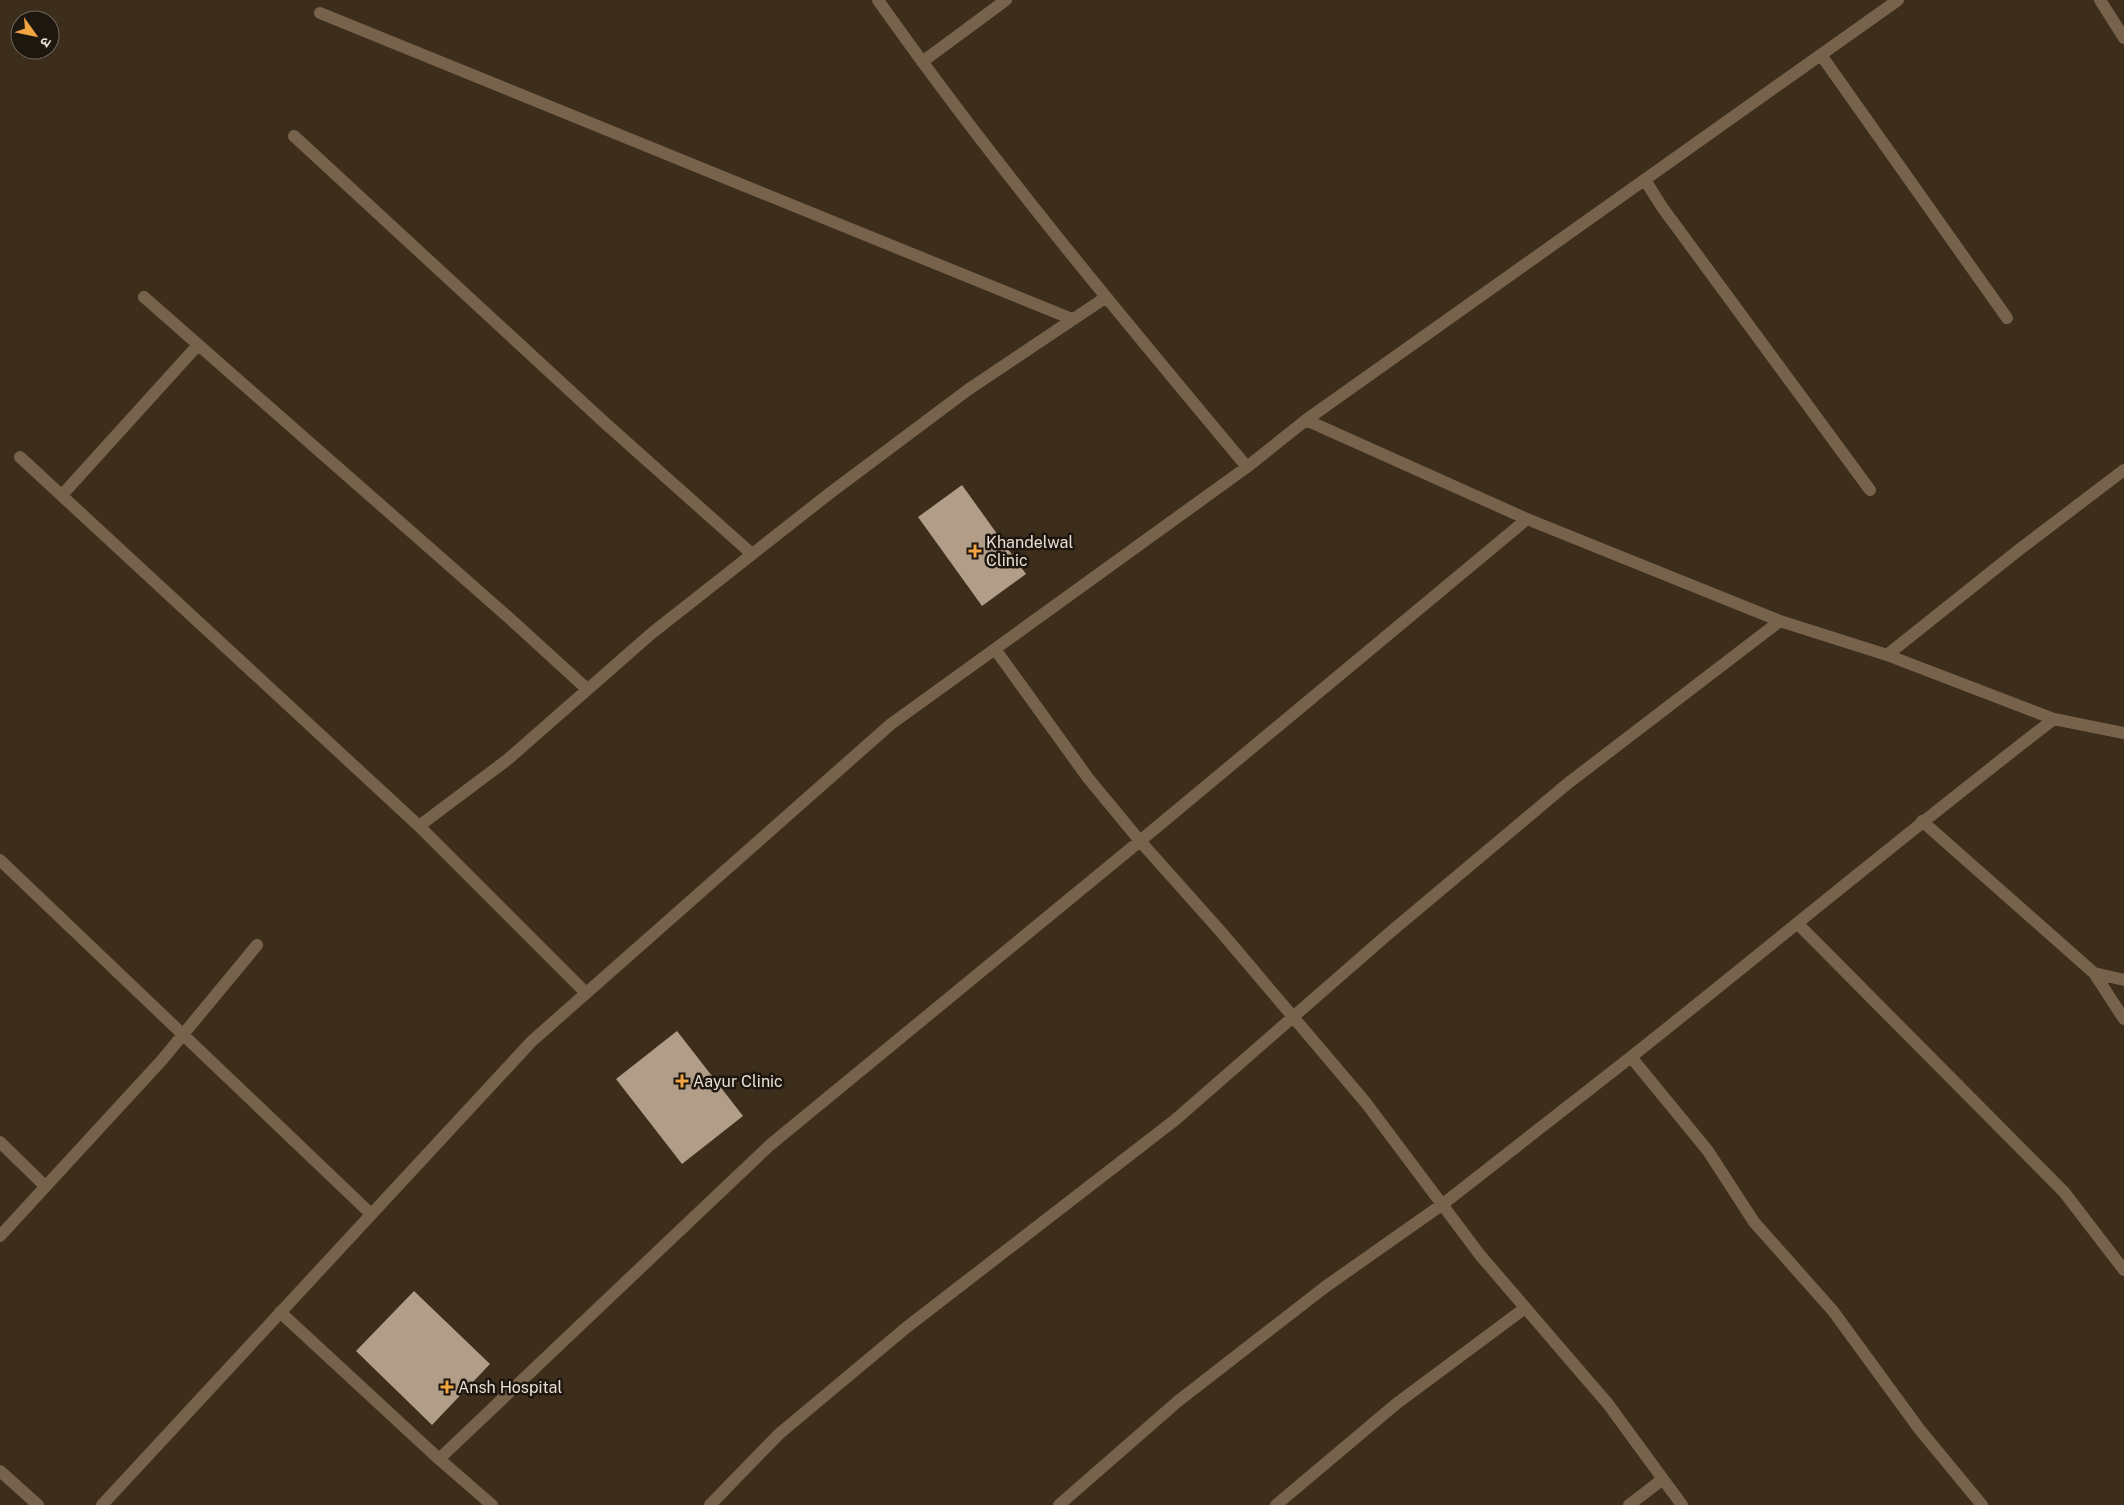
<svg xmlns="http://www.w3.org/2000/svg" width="2124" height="1505" font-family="'Public Sans','Noto Sans Devanagari',sans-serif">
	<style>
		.building { fill: #b19d88 }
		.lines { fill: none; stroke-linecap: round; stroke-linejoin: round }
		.minor { stroke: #77624b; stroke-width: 12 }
		.poi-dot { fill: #f3a442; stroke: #1e170f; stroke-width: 2 }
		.labels { text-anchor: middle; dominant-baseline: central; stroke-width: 5; stroke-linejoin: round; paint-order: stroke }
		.poi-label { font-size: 16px; fill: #e9ded3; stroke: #1e170f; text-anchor: start }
	</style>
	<rect width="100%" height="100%" fill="#3d2d1b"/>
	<path class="building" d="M962 485 1026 574 982 606 918 517Z
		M677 1031 743 1116 682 1164 616 1079Z
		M414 1291 490 1364 432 1425 356 1351Z"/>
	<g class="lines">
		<path class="minor" d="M878 0C992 162 1120 315 1247 467
			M2100 0 2124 38
			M320 13 1072 319
			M1821 55 2007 318
			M922 62 1006 0
			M294 136 605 423 752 554
			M1645 180 1662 207 1870 490
			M144 297 507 616 587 689
			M1306 420 1527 519 1780 621
			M20 457 419 826 507 760 652 633 830 493 969 389 1105 298
			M62 495 198 345
			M995 649 1088 778 1140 841 1222 933 1366 1103 1480 1255 1608 1404 1682 1505
			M1887 655 2054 719 2124 733
			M1922 821 2094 973 2124 1019
			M419 826 586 993
			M0 860 371 1214
			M1798 924 2064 1192 2124 1270
			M2094 973 2124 980
			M1631 1057C1772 945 1911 829 2054 719
			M0 1142 45 1186
			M0 1236 162 1060 257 945
			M280 1312 439 1459 492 1505
			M439 1459 770 1145 1140 841 1527 519
			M0 1471 38 1505
			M102 1505 532 1041 891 724 1247 467 1306 420 1898 0
			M710 1505 779 1434 907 1327 1175 1120 1387 935 1567 784 1780 621 1887 655 2020 549 2124 470
			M1059 1505 1177 1402 1325 1287 1443 1204 1631 1057 1708 1151 1754 1222 1833 1311 1920 1430 1982 1505
			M1276 1505 1396 1404 1525 1308
			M1629 1505 1663 1479"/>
	</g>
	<g class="poi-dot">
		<path d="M972.5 543.5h5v5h5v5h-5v5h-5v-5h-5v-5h5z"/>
		<path d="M679.5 1073.5h5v5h5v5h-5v5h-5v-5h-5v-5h5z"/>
		<path d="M444.5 1379.5h5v5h5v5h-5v5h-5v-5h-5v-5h5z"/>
	</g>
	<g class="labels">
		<g class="poi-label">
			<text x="986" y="542">Khandelwal<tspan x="986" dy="18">Clinic</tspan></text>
			<text x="693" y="1081">Aayur Clinic</text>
			<text x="458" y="1387">Ansh Hospital</text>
		</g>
	</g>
	<g transform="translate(35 35) rotate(123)"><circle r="24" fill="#1e170f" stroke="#6f675d"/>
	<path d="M0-4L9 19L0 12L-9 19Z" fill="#f3a442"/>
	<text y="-8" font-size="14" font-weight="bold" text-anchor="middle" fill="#e9ded3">उ</text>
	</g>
</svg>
